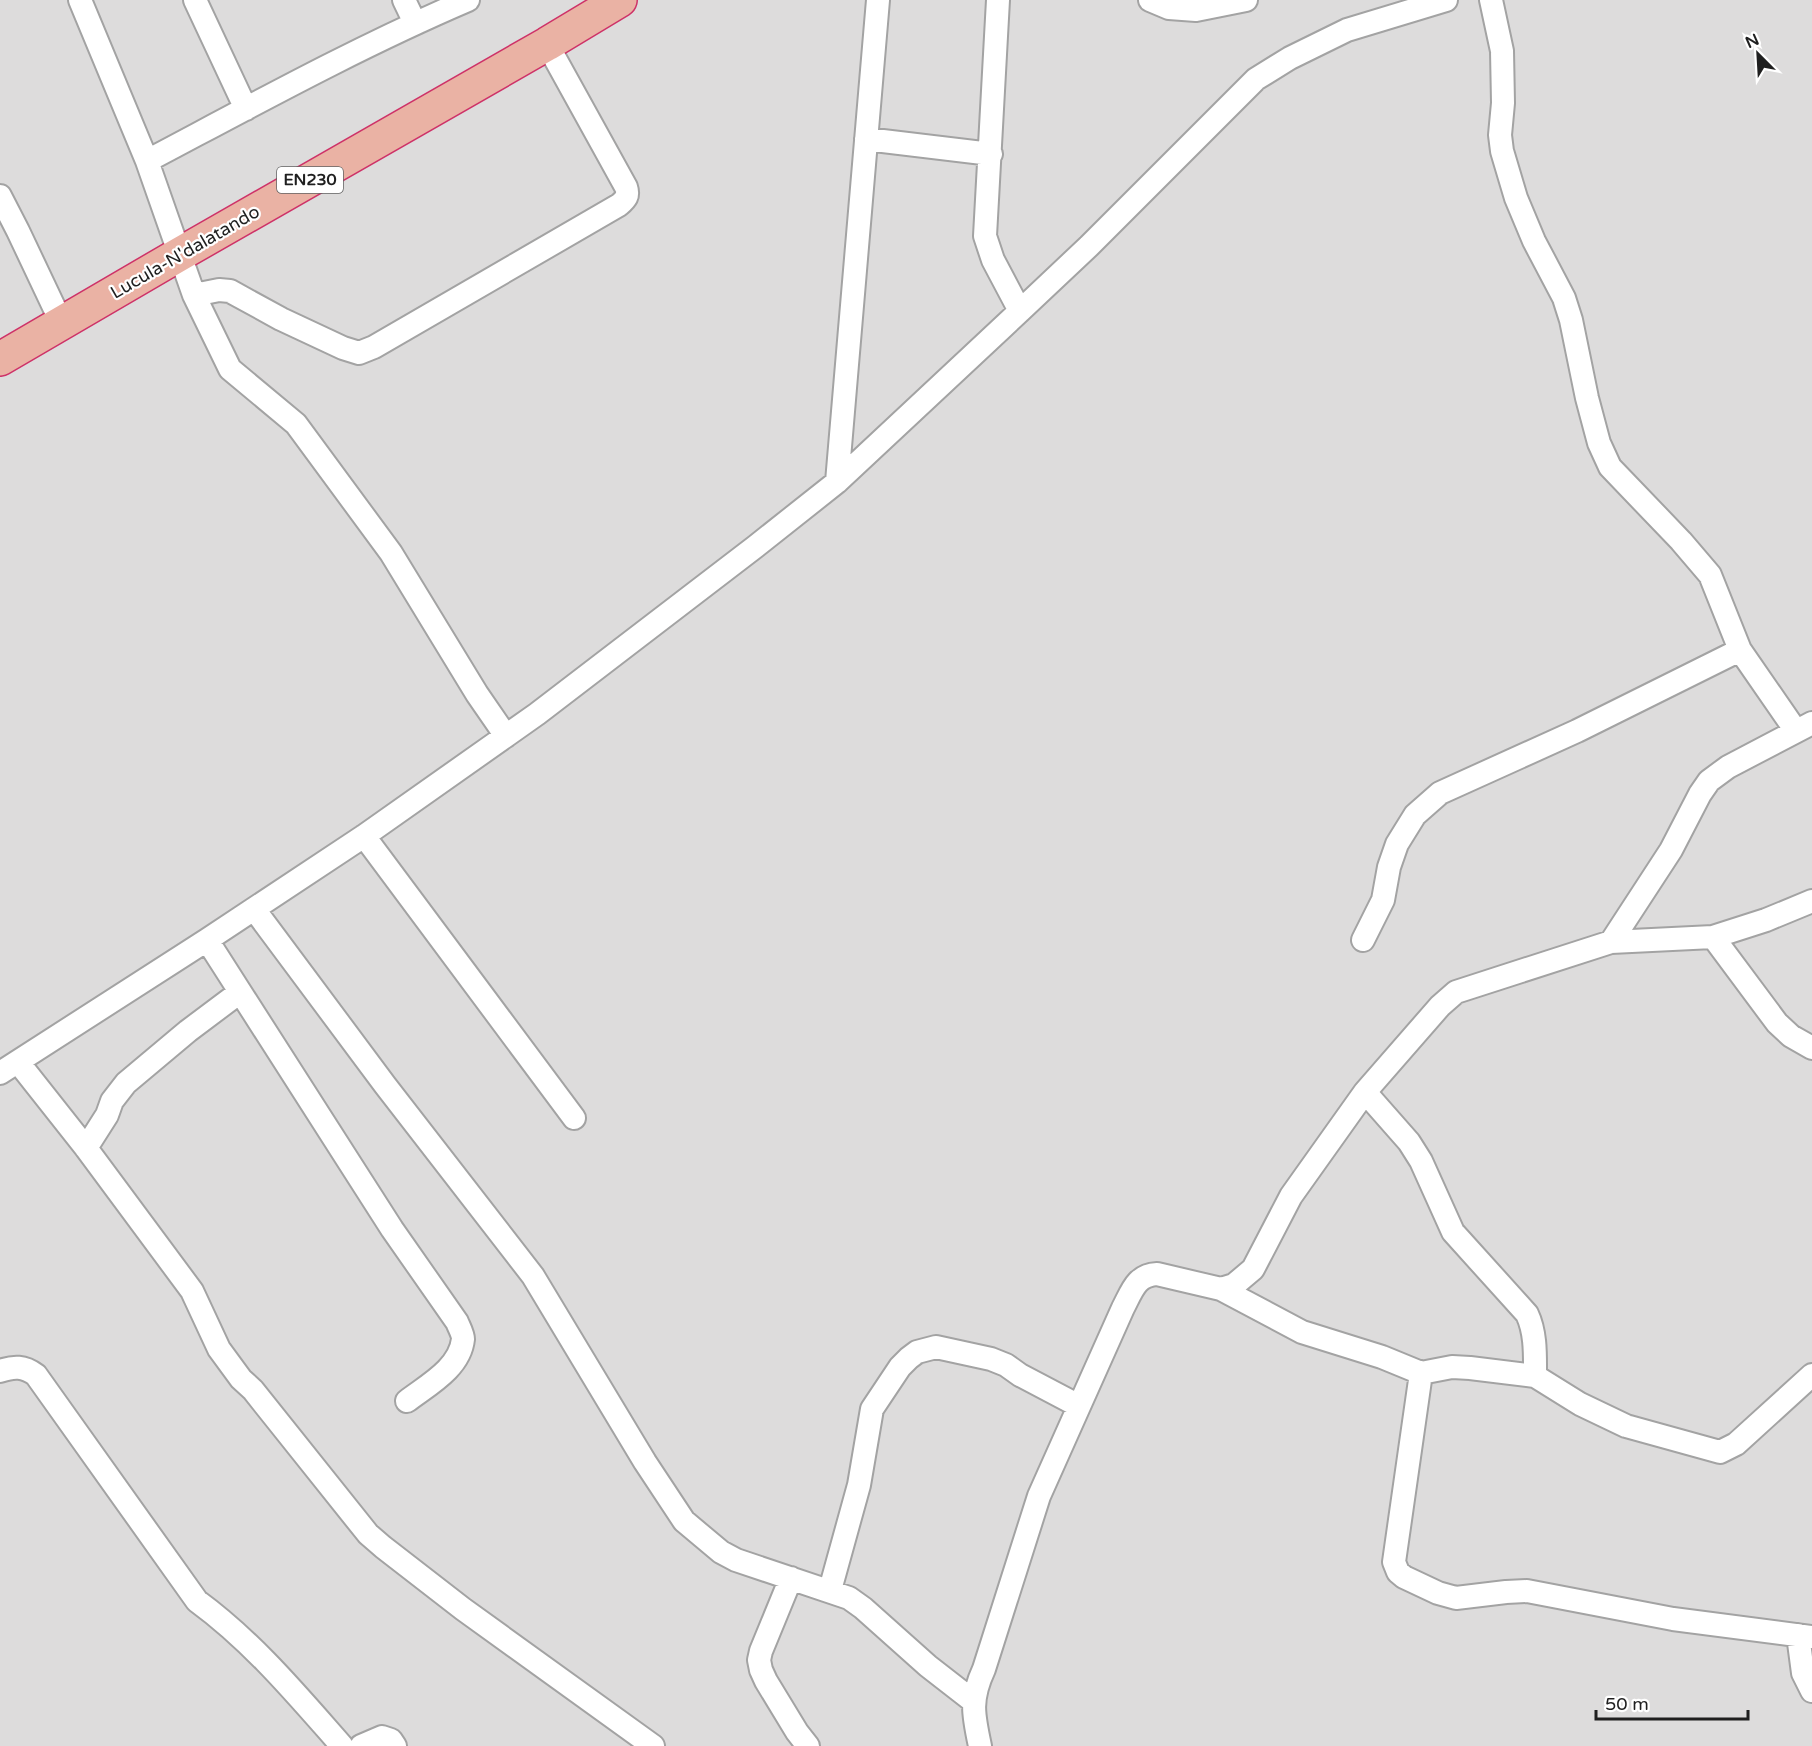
<svg xmlns="http://www.w3.org/2000/svg" width="1812" height="1746" font-family="'Varela Round',sans-serif">
	<style>
		.residential { fill: #dddcdc }
		.lines { fill: none; stroke-linecap: round; stroke-linejoin: round }
		.minor-casing { stroke: #a3a3a3; stroke-width: 26 }
		.trunk-casing { stroke: #ce3268; stroke-width: 36 }
		.minor { stroke: #fff; stroke-width: 22 }
		.trunk { stroke: #eab2a4; stroke-width: 33 }
		.labels { text-anchor: middle; dominant-baseline: central; stroke-width: 4.5; stroke-linejoin: round; paint-order: stroke }
		.shield { fill: #fff; stroke: #626262; stroke-width: 1.5 }
		.shield-label { font-size: 16px; font-weight: bold; fill: #1f1f1f }
		.street-label { font-size: 18px; fill: #1f1f1f; stroke: #fff }
	</style>
	<rect width="100%" height="100%" fill="#efece6"/>
	<path class="residential" d="M0 0H1812V1746H0Z"/>
	<g class="lines">
		<defs>
			<path id="minor" d="M80 0 147 161 194 295 230 369 296 424 391 553 477 694 506 736
				M195 0 246 109
				M404 0 415 23
				M998 0 985 236 993 260 1020 311
				M1150 0 1169 8 1196 10 1246 0
				M1491 0 1502 51 1503 103 1500 135 1502 151 1516 198 1534 241 1564 298 1571 320 1587 398 1599 443 1610 467 1681 541 1710 575 1740 650 1796 731
				M866 139 991 154
				M147 161C253 105 358 47 468 0
				M0 196 18 231 62 324
				M194 295 219 290 230 291 281 319 343 348 359 353 374 347 619 205C626 199 629 196 626 187L547 44
				M837 482 878 0
				M364 836 574 1118
				M254 909 385 1085 533 1276 645 1462 684 1521 721 1552 736 1560 849 1598 863 1608 928 1666 973 1701
				M1713 937 1777 1023 1791 1036 1812 1048
				M207 940 392 1229 457 1322C459 1327 463 1334 463 1339 460 1368 428 1385 407 1401
				M1363 940 1383 900 1389 867 1397 844 1415 815 1440 793 1577 731 1740 650
				M1611 942 1671 850 1700 794 1709 781 1728 767 1812 723
				M18 1062 86 1148 192 1291 219 1349 241 1379 253 1390 368 1534 383 1547 463 1609 653 1746
				M0 1073 207 940 364 836 537 714 755 547 837 482 1020 311 1089 246 1256 79 1290 58 1347 30 1446 0
				M1365 1092 1409 1142 1421 1161 1453 1232 1527 1314C1536 1333 1535 1355 1535 1376
				M86 1148 107 1115 112 1101 126 1083 188 1031 240 992
				M1221 1289 1302 1332 1382 1357 1421 1373 1452 1367 1470 1368 1535 1376 1580 1404 1626 1426 1720 1452 1736 1444 1812 1375
				M0 1371C14 1366 24 1366 36 1375L197 1601C253 1642 297 1695 342 1746
				M1421 1373 1394 1562 1398 1572 1404 1577 1438 1593 1456 1598 1506 1592 1527 1591 1673 1619 1812 1637
				M791 1578 761 1651 759 1660 761 1670 766 1681 797 1732 808 1746
				M830 1590 859 1485 872 1409 900 1367 909 1358 917 1352 936 1347 991 1359 1006 1365 1020 1375 1079 1406
				M1798 1635 1803 1673 1812 1691
				M361 1746 382 1737 391 1740 395 1746
				M980 1746C973 1714 970 1699 984 1669L1039 1496 1123 1308C1132 1291 1136 1275 1157 1274L1221 1289 1234 1285 1253 1269 1291 1196 1365 1092 1440 1006 1456 992 1611 942 1713 937 1766 920 1812 901"/>
			<path id="trunk" d="M0 359 180 254 547 44 620 0"/>
		</defs>
		<use href="#minor" class="minor-casing"/>
		<use href="#trunk" class="trunk-casing"/>
		<use href="#minor" class="minor"/>
		<use href="#trunk" class="trunk"/>
	</g>
	<g class="labels">
		<rect class="shield" x="277" y="167" width="66" height="26" rx="4.5"/>
		<g class="shield-label">
			<text x="310" y="180">EN230</text>
		</g>
		<g class="street-label">
			<text transform="translate(185 252) rotate(-30)">Lucula-N'dalatando</text>
		</g>
	</g>
	<g transform="translate(1758 54) rotate(336)" stroke="#ffffff" stroke-width="4.5" paint-order="stroke">
	<path d="M0-4.5L10 22L0 15L-10 22Z" fill="#1f1f1f"/>
	<text y="-9" font-size="16" font-weight="bold" text-anchor="middle" fill="#1f1f1f">N</text>
	</g>
	<path d="M1596 1710v9h152v-9" fill="none" stroke="#1f1f1f" stroke-width="3"/>
	<text x="1605" y="1710" font-size="18" fill="#1f1f1f" stroke="#ffffff" stroke-width="4.5" paint-order="stroke">50 m</text>
</svg>
